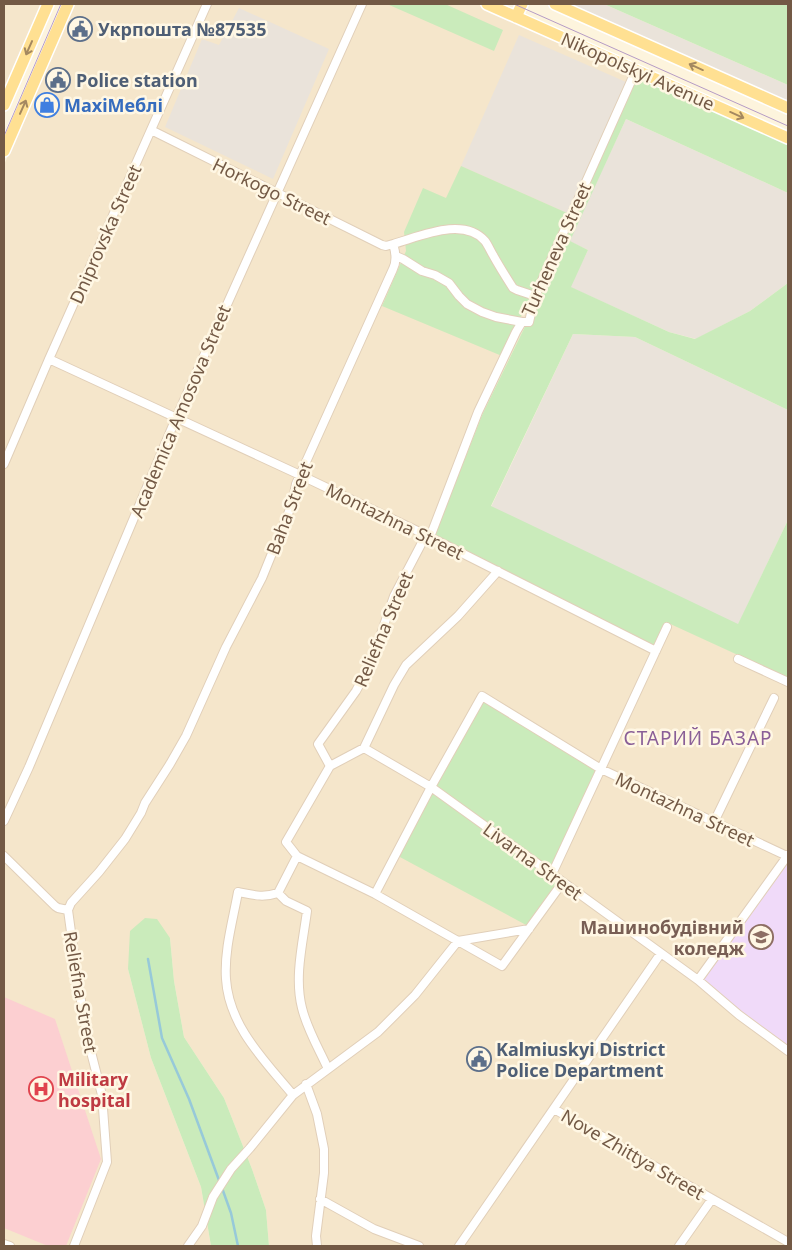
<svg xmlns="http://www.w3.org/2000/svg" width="792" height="1250" font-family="'Noto Sans',sans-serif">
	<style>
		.residential { fill: #f5e6cb }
		.industrial { fill: #eae3da }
		.education { fill: #f0daf9 }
		.medical { fill: #fccfd1 }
		.green { fill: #caebbb }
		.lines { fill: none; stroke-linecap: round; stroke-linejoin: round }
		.stream { stroke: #97c9d9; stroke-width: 2.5 }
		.minor-casing { stroke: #e1cfb9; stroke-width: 10 }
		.primary-casing { stroke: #fff; stroke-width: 14 }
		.minor { stroke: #fff; stroke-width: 8 }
		.primary { stroke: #ffe092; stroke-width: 11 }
		.tram { stroke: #b69cc6; stroke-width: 1 }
		.oneway { stroke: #a48860 }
		.labels { text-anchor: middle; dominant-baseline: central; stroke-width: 5; stroke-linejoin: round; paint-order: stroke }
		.service-label { font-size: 18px; font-weight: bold; fill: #4e5e75; stroke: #fff7e4; text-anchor: start }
		.street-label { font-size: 18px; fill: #735945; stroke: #fff7e4 }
		.shop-label { font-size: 18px; font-weight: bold; fill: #366cbe; stroke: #fff7e4; text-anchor: start }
		.education-label { font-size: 18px; font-weight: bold; fill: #785e54; stroke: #fff7e4; text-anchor: end }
		.health-label { font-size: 18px; font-weight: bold; fill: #be3a42; stroke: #fff7e4; text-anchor: start }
		.neighbourhood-label { font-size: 19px; letter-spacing: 1px; fill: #8a5f97; stroke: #fff7e4 }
	</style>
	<rect width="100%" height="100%" fill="#fdf4dd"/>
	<path class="residential" d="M4 4H42L4 91Z
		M74 4H478L638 75 536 304 482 415 435 535 654 646 666 621 788 678V1246H269L266 1210 252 1169 224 1098 184 1037 174 981 170 938 128 969 151 1058 201 1187 211 1246H4V165Z"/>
	<path class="industrial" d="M564 4H604L788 85V101Z
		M239 8 329 49 273 179 165 127 202 39 219 45Z
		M519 35 626 82 567 213 461 166Z
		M626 119 788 193V283L750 311 696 339 669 332 570 287 588 250 569 241Z
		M573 334 635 337 788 410V520L738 625 491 507Z"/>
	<path class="education" d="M788 862V1046L742 1012 703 980Z"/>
	<path class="medical" d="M4 997 55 1019 101 1159 66 1246H48L4 1228Z"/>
	<path class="green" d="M387 4H445L503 30 494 51Z
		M604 4H788V85Z
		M638 75 788 142V193L626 119 570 241 588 250 571 287 669 332 695 339 750 311 788 283V410L635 337 573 334 491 506 738 624 788 520V678L666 622 654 646 435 535 482 415 536 304Z
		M461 166 567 213 532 294 502 356 382 306 406 251 404 232 423 188 446 198Z
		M483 699 598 770 551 871 434 787Z
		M432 791 560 882 528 926 398 856Z
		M145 918 157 919 170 938 174 981 184 1037 224 1098 252 1169 266 1210 269 1246H211L201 1187 151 1058 128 969 130 931Z"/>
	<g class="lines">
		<path class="stream" d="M148 959 162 1038 189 1099 220 1183
			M222 1188 231 1213 238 1246"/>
		<defs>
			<path id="minor" d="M151 130 382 245 386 246 393 244
				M396 256 403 259 422 271 435 275 449 283 459 296 467 304 482 312 496 317 522 322
				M49 359 300 475 426 535 656 651
				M4 464 49 359 207 4
				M430 537 478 412 516 332 522 322H529L535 296 636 70
				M498 571 458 616 406 665 394 685 364 748 330 766 286 842 297 856 375 894 502 966 563 882
				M738 659 788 682
				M364 748 431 787 552 874 698 980 739 1015 788 1051
				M330 766 318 744 356 691 371 663 394 596 426 535
				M4 821 29 767 176 418 362 4
				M714 822 774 698
				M4 856 55 906 58 908 68 910
				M552 874 667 627
				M278 893 286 901 307 911C303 942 294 977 302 1008 307 1029 319 1049 328 1069
				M375 894 431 787 482 696 601 769 787 856
				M68 910 71 903 99 872 125 839 141 813 145 803 170 764 186 736 226 647 262 578 292 504 296 484 393 269C397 261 396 253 393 244 419 237 463 216 485 241 488 245 490 250 493 255 499 266 506 277 513 288L517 290 535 296
				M68 910 77 976 83 1013 90 1048 102 1095 107 1162 74 1246
				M458 941 529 929
				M698 980 788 855
				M306 1084 317 1114 324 1149V1173L316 1236 317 1246
				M293 1095C264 1060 229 1026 226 979 224 950 233 920 238 892 253 895 263 898 278 893L297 856
				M554 1109 788 1242
				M320 1199 374 1229 419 1246
				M4 1244 10 1246
				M188 1246 202 1226 213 1197 231 1169 250 1148 293 1095 378 1032 415 995 458 941
				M459 1246 661 953
				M679 1246 712 1199"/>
			<path id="primary" d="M487 4 788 138
				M555 4 788 108
				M516 17 522 4
				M4 105 48 4
				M4 151 68 4"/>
		</defs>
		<use href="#minor" class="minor-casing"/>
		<use href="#primary" class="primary-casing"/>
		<use href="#minor" class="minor"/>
		<use href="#primary" class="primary"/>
		<path class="tram" d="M514 4 788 126
			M4 136 61 4"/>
	</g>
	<defs><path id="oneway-shaft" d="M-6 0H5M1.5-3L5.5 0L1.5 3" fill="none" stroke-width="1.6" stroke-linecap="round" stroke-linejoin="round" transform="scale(1.25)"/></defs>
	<g class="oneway">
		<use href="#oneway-shaft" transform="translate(29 48) rotate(114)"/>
		<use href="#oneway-shaft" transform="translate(696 67) rotate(-156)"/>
		<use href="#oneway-shaft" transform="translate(23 107) rotate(-66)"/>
		<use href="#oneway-shaft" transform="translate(737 115) rotate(24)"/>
	</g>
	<defs>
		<symbol id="civic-ring" viewBox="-11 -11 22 22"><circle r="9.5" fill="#fff7e4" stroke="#5c6f8a" stroke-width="1.5"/><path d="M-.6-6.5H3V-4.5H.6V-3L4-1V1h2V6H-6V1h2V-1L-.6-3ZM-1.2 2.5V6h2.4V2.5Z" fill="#5c6f8a"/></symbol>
		<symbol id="shop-ring" viewBox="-11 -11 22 22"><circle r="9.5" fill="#fff7e4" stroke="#3f7fe0" stroke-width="1.5"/><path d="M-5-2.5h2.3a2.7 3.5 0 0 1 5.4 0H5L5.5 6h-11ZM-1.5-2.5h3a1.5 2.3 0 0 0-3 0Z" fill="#3f7fe0"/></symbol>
		<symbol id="university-ring" viewBox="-11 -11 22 22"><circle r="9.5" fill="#fff7e4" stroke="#8d6e63" stroke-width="1.5"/><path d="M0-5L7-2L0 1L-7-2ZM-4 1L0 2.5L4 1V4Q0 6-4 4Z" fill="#8d6e63"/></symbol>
		<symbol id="hospital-ring" viewBox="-11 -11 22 22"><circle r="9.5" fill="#fff7e4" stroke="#e0444e" stroke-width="1.5"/><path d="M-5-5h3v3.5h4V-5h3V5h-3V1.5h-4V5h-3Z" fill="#e0444e"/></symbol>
	</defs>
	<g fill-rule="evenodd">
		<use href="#civic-ring" x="66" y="15" width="28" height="28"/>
		<use href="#civic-ring" x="44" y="66" width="28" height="28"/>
		<use href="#shop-ring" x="33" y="91" width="28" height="28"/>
		<use href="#university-ring" x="747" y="923" width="28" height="28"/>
		<use href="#civic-ring" x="465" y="1045" width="28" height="28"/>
		<use href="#hospital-ring" x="27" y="1075" width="28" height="28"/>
	</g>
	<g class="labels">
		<g class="service-label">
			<text x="98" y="29">Укрпошта №87535</text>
			<text x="76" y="80">Police station</text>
			<text x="496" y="1049">Kalmiuskyi District<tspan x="496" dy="21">Police Department</tspan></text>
		</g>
		<g class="street-label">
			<text transform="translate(638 71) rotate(24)">Nikopolskyi Avenue</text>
			<text transform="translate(272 191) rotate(26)">Horkogo Street</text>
			<text transform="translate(105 234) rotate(-66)">Dniprovska Street</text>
			<text transform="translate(556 249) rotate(-66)">Turheneva Street</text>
			<text transform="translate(180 411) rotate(-67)">Academica Amosova Street</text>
			<text transform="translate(289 508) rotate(-69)">Baha Street</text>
			<text transform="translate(395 521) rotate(26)">Montazhna Street</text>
			<text transform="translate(383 629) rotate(-67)">Reliefna Street</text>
			<text transform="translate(685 809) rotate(25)">Montazhna Street</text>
			<text transform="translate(533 861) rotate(36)">Livarna Street</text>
			<text transform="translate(81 992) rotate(80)">Reliefna Street</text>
			<text transform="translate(633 1154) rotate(30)">Nove Zhittya Street</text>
		</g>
		<g class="shop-label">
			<text x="64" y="105">MaxiМеблі</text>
		</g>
		<g class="education-label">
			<text x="744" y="927">Машинобудівний<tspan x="744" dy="21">коледж</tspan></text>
		</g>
		<g class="health-label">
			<text x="58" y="1079">Military<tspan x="58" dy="21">hospital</tspan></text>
		</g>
		<g class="neighbourhood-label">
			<text x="698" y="738">СТАРИЙ БАЗАР</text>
		</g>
	</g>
	<rect width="792" height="1250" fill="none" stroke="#735945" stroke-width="10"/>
</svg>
